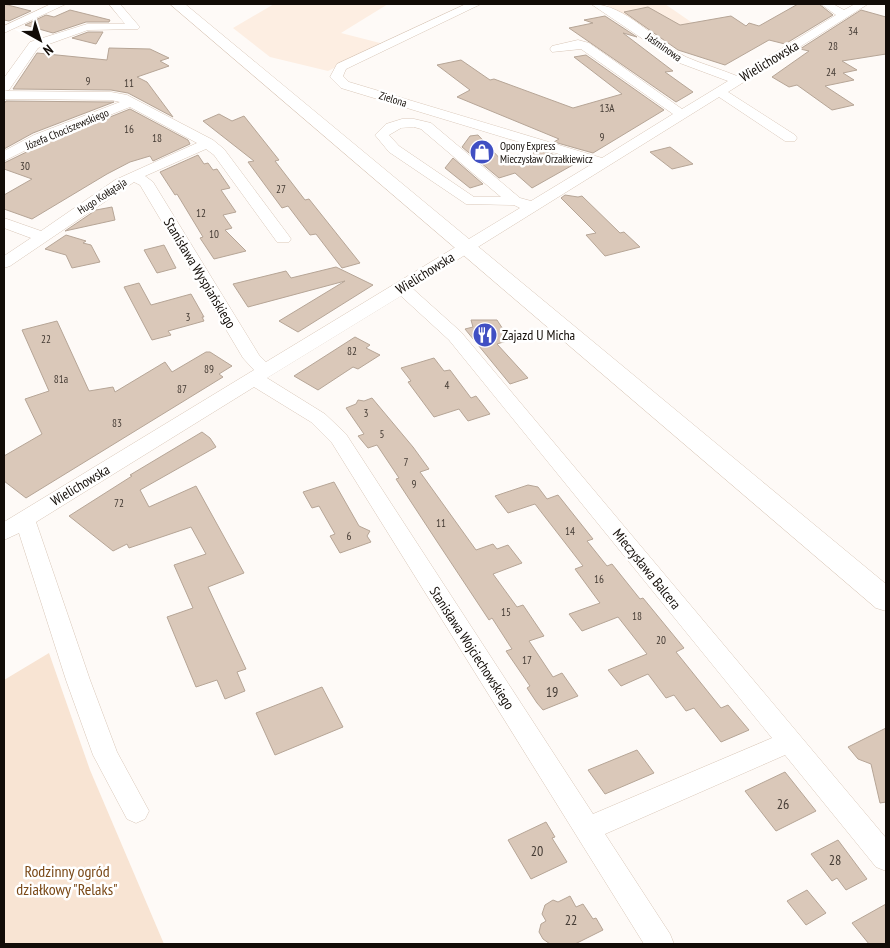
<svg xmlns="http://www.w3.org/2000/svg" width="890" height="948" font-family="'PT Sans Narrow',sans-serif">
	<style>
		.built { fill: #fdeee2 }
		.green { fill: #f8e4d3 }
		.building { fill: #dac8b9; stroke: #b6a596 }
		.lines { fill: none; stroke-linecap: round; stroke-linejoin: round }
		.minor-casing { stroke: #d9c7b8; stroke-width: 1 }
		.major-casing { stroke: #d9c7b8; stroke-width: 1 }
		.minor { fill: #fff; fill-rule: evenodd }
		.major { fill: #fff; fill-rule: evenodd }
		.labels { text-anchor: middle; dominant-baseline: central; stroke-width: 5; stroke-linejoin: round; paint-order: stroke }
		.number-label { font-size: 11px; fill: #443b34 }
		.far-street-label { font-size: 11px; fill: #120c07; stroke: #fff }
		.far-poi-label { font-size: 11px; fill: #120c07; stroke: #fff; text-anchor: start }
		.street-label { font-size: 14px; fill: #120c07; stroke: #fff }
		.poi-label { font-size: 14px; fill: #120c07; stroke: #fff; text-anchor: start }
		.near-number-label { font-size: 14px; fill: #443b34 }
		.near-park-label { font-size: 16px; fill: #794816; stroke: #fff }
	</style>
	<rect width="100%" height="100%" fill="#fefaf7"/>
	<path class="built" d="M274 4H388L341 33 384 44 328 71 270 57 233 28Z
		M605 4H665L694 24 655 33Z"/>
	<path class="green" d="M49 653 90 770 164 944H4V680Z"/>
	<path class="building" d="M4 4 31 11 9 21 4 20Z
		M798 4H819L833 15 785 44 769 40 725 65 678 50 624 12 648 7 680 25 731 16 746 26 749 23 759 26Z
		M70 10 110 20 109 22H86L53 33 25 25 46 15 54 17Z
		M861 10 886 17V54L842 61 857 70 843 73 854 80 825 86 854 105 832 110 797 85 789 87 772 77 809 51 800 49Z
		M605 16 637 37 623 33 673 71 665 72 693 92 676 102 569 28 593 23 584 20Z
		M88 32H103L96 44 72 38Z
		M109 48 150 49 169 58 160 61 169 66 137 77 147 82 173 117 128 93 111 90 13 89 37 53 107 60Z
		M586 55 664 110 593 153 554 142 559 139 457 97 470 90 437 65 461 60 490 80 494 79 573 108 622 94 574 57Z
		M6 101 111 102H114L33 133 4 149V104Z
		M130 109 188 140 190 144 153 161 150 156 130 162 107 174 32 219 4 209V195L32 179 4 169V163L45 143Z
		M219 114 232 121 244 116 279 160 275 161 305 200 309 199 360 263 342 268 316 234 310 235 288 206 282 208 248 162 254 161 203 121Z
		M478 135 504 163 518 155 524 158 539 150 578 162 532 188 515 173 499 178 462 147 470 136Z
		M670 147 693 164 672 169 650 152Z
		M198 155 204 164 208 163 213 170 217 169 230 188 221 190 236 212 223 215 232 228 225 230 246 251 214 259 200 238 203 237 177 194 175 195 160 172Z
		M453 158 483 184 470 188 445 168Z
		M565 195 578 197 582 196 620 233 624 232 640 247 605 256 586 235 596 233 561 198Z
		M112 207 115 220 65 231 96 210Z
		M66 235 86 241 83 243 91 245 100 262 72 268 66 255 45 249Z
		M164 245 176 268 157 273 144 250Z
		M336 267 373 285 298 332 279 321 345 281 248 307 233 284 286 271 291 278Z
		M139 283 151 305 191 294 204 317H202L204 321 168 331 171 335 152 340 124 287Z
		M471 320H497L510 340 497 344 528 378 510 384 465 329 473 327Z
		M57 321 89 391 113 387 115 392 165 362 172 372 206 352H210L232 366 219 374 223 377 26 498 4 481V456L42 434 25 399 49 391 22 330Z
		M355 337 370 345 366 348 380 355 358 369 353 367 318 390 294 376Z
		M434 358 444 371 450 370 471 398 476 396 490 414 468 421 459 409 434 417 408 382 411 381 401 368Z
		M372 398 413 447 429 469 420 472 476 550 493 544 497 549 508 545 522 563 493 574 517 607 523 605 544 636 529 641 553 677 562 673 578 696 543 710 537 703 527 688 530 686 506 651 512 649 492 618 489 620 436 540 396 479 399 478 377 445 368 448 358 436 364 434 346 408 356 404 358 400 364 401Z
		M202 432 210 438 216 447 140 490 149 507 196 486 244 573 208 587 246 669 237 672 245 691 225 699 217 680 196 687 167 617 193 608 174 565 206 554 191 527 129 548 127 544 113 551 69 516 132 476 130 475Z
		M334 482 359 526 370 531 367 536 371 542 340 553 330 536 335 534 319 506 312 508 303 492Z
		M528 485 538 487 547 499 558 495 593 539 587 541 607 566 612 564 640 599 643 598 684 648 676 652 721 708 728 705 749 730 721 742 694 708 686 711 674 695 666 698 648 674 621 686 608 670 647 654 618 617 582 631 569 614 600 603 575 569 583 566 535 504 508 513 495 496Z
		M322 687 343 727 275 755 256 713Z
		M886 728V802L880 803 871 764 858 759 848 747Z
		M637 750 654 773 605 794 588 770Z
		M785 772 816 811 776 831 745 791Z
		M546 822 555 837 552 838 567 862 531 879 508 840Z
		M838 840 867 879 846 890 837 878 832 881 811 854Z
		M807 890 826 913 806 925 787 901Z
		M570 896 576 907 583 904 593 919 596 918 603 930 575 944H550L543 939 539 932 541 924 546 921 542 914 545 905 553 900 558 902Z
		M886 904V944H869L852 923Z"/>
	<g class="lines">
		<defs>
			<path id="minor" d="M51 4H66L4 33V26Z
				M109 4H120L138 25 140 27 138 29 88 30 38 48 9 90 4 91V78L30 42 87 24H125Z
				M466 4H481L346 69 343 76 349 82 602 158 673 114 581 49 552 52 550 49 552 46 578 40 589 43 682 109 728 81 677 62 591 4C626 4 656 42 686 57 702 64 720 69 737 76L836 15 821 4H833L844 10 855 4H868L728 92 795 135 797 138 795 141H785L719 97 412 288 461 332 886 838V871L876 867 785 755 605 834 670 934 674 944H644L332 443 311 422 254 387 36 522 90 680 117 752 149 811 145 819 136 823 127 819 93 755 66 680 19 533 4 540V522L254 370 243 358 140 185 134 182 10 266 4 268V256L31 238 4 228V218L41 231 115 180 197 143 130 107 44 141 4 161V151L34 135 120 102 111 100 4 99V91L111 92 127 95 213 140 224 149 289 236 291 239 289 242H277L214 155 206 149 145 176 153 182 259 355 266 362 520 208 514 205 466 204 389 152 375 135 386 124 402 119H414L431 123 520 198 531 201 592 164 341 88 330 77 337 64ZM414 127 421 129 501 197H474L399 146 389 135 401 128ZM401 296 449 340 772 738 593 814 346 434 325 414 267 378Z"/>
			<path id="major" d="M170 4H185L886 584V611L876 608Z"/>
		</defs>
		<use href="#minor" class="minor-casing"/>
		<use href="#major" class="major-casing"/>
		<use href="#minor" class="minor"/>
		<use href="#major" class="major"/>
	</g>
	<defs>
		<symbol id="shop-disc" viewBox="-11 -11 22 22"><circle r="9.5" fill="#404fc3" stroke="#fff"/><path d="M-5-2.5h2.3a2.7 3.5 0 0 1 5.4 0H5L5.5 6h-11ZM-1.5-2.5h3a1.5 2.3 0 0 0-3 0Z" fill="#fff"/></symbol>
		<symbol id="restaurant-disc" viewBox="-11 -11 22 22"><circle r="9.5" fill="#404fc3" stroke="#fff"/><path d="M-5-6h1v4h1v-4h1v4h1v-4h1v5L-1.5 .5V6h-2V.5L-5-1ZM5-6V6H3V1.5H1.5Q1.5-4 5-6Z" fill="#fff"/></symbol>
	</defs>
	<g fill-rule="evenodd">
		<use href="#shop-disc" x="468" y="138" width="28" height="28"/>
		<use href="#restaurant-disc" x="471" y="321" width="28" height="28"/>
	</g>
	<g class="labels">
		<g class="number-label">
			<text x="853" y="31">34</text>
			<text x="833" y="46">28</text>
			<text x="831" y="72">24</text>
			<text x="88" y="81">9</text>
			<text x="129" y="83">11</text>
			<text x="607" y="108">13A</text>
			<text x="129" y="129">16</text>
			<text x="602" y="137">9</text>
			<text x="157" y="138">18</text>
			<text x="25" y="166">30</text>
			<text x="281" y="189">27</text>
			<text x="201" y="213">12</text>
			<text x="214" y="234">10</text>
			<text x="188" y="317">3</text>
			<text x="46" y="339">22</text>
			<text x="352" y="351">82</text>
			<text x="209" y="369">89</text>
			<text x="61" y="379">81a</text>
			<text x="447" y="385">4</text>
			<text x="182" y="389">87</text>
			<text x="366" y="413">3</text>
			<text x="117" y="423">83</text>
			<text x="382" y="434">5</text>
			<text x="406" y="462">7</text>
			<text x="414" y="484">9</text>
			<text x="119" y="503">72</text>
			<text x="441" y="523">11</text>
			<text x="570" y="531">14</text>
			<text x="349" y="536">6</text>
			<text x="599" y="579">16</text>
			<text x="506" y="612">15</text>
			<text x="637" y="616">18</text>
			<text x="661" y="640">20</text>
			<text x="527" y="660">17</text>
		</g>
		<g class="far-street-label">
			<text transform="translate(664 47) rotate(35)">Jaśminowa</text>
			<text transform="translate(393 99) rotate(17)">Zielona</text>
			<text transform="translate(67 129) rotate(-23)">Józefa Chociszewskiego</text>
			<text transform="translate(102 196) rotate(-33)">Hugo Kołłątaja</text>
		</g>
		<g class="far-poi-label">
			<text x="500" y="146">Opony Express<tspan x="500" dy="13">Mieczysław Orzałkiewicz</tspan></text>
		</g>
		<g class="street-label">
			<text transform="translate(769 61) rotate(-31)">Wielichowska</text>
			<text transform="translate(200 273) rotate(59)">Stanisława Wyspiańskiego</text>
			<text transform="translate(425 273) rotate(-32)">Wielichowska</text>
			<text transform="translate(80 485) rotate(-31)">Wielichowska</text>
			<text transform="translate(647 569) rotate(51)">Mieczysława Balcera</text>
			<text transform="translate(472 648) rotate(57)">Stanisława Wojciechowskiego</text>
		</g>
		<g class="poi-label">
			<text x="502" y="335">Zajazd U Micha</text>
		</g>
		<g class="near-number-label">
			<text x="552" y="692">19</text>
			<text x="783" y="804">26</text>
			<text x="537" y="851">20</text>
			<text x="835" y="860">28</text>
			<text x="571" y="920">22</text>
		</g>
		<g class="near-park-label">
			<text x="67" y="871">Rodzinny ogród<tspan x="67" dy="18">działkowy "Relaks"</tspan></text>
		</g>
	</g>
	<rect width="890" height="948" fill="none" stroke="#120c07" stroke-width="10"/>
	<g transform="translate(40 40) rotate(141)" stroke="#ffffff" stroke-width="4" paint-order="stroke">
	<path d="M0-4L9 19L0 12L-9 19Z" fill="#120c07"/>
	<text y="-8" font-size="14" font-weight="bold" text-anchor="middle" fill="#120c07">N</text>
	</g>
</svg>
